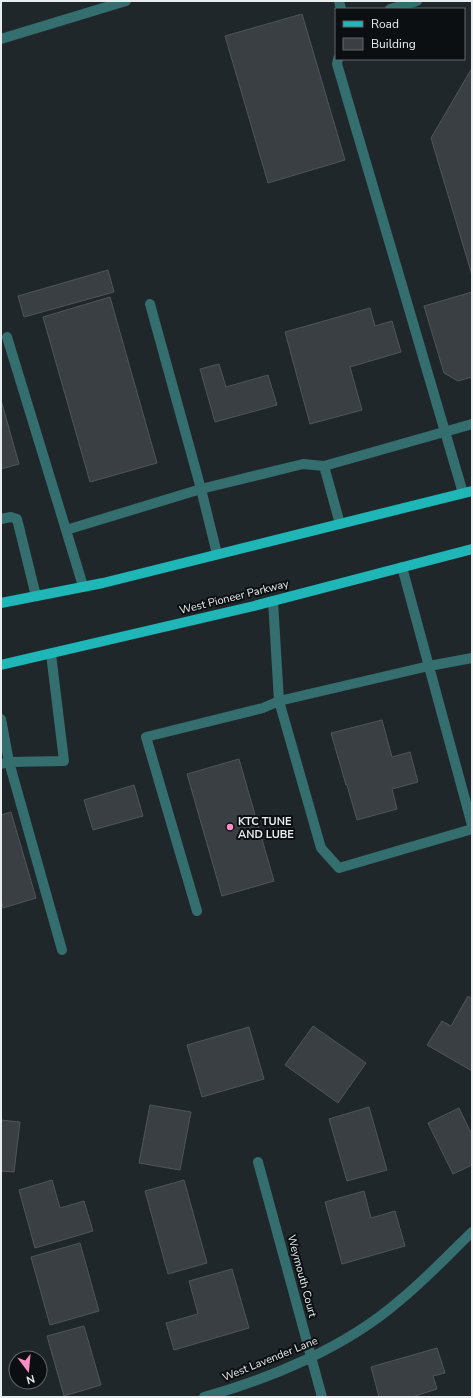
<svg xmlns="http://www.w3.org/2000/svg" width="473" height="1398" font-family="'Nunito Sans',sans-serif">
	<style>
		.building { fill: #3a3f44; stroke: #50555b }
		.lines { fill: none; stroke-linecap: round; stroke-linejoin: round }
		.minor { stroke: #346e6f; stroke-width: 10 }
		.major { stroke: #1fb6b8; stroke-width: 10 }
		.poi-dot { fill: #fb8fc5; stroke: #0c0f11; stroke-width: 1.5 }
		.labels { text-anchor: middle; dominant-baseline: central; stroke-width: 4; stroke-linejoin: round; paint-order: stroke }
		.street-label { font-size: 11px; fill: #e8edef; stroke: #0c0f11 }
		.poi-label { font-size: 11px; font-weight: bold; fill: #e8edef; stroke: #0c0f11; text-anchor: start }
	</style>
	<rect width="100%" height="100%" fill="#20272a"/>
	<path class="building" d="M302 14 345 160 268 183 225 36Z
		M472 68V275L431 138Z
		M108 270 114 292 24 317 18 296Z
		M472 292V377L458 381 444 373 424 306Z
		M110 297 157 463 90 482 43 317Z
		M370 308 375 326 392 321 401 352 350 367 362 410 310 424 285 332Z
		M219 364 226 387 268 375 277 405 215 422 200 369Z
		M1 400 19 464 1 469Z
		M382 720 392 757 410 752 418 782 392 789 397 809 357 820 347 785H346L331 733Z
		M239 759 274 881 222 896 187 774Z
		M134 785 143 816 93 830 84 800Z
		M11 812 36 898 3 908 1 899V815Z
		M468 996 472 999V1071L427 1045 442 1021 451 1026Z
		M313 1026 366 1063 338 1103 285 1065Z
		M249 1027 264 1079 202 1097 187 1045Z
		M150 1105 191 1112 180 1170 139 1163Z
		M369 1107 387 1170 347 1181 329 1119Z
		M459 1108 471 1133 472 1132V1165L453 1174 428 1123Z
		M1 1120 20 1122 14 1172 1 1171Z
		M52 1180 60 1208 84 1201 93 1231 35 1248 19 1190Z
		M184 1180 207 1263 168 1274 145 1191Z
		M364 1191 371 1218 395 1211 405 1246 342 1264 325 1202Z
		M80 1243 99 1311 50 1325 31 1257Z
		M232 1269 249 1328 174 1350 166 1323 198 1314 189 1281Z
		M84 1326 101 1385 64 1396 47 1336Z
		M437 1348 445 1373 433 1376 437 1389 415 1396V1397H379L371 1367Z"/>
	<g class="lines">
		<path class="minor" d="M339 1 341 9
			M390 9 417 1
			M1 39 126 1
			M338 59 337 64 463 493
			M7 337 66 530
			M1 519 11 517 17 519 36 596
			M340 524 324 466 472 424
			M217 554 201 489 303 464 324 466
			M402 567 472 825
			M83 586 66 530 201 489 150 304
			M273 601 279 701 321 848 339 868 472 829
			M1 719 9 762 64 761 51 654
			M1 764 9 762 62 950
			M197 911 146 737 263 708 279 701 429 666 472 658
			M258 1162 322 1397
			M204 1397C272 1378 346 1347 399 1301 425 1280 448 1255 472 1232"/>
		<path class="major" d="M1 603 103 583 472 491
			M1 665 254 606 472 549"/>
	</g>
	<circle class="poi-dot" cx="230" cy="827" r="4"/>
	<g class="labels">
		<g class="street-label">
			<text transform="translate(234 597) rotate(-14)">West Pioneer Parkway</text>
			<text transform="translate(302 1276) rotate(75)">Weymouth Court</text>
			<text transform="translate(270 1359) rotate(-22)">West Lavender Lane</text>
		</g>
		<g class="poi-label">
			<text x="238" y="821">KTC TUNE<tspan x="238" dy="13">AND LUBE</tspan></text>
		</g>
	</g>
	<rect width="473" height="1398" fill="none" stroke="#e8edef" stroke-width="4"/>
	<rect x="335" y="8" width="130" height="52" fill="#0c0f11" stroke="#64686a"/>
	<rect x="343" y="21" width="20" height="6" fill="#1fb6b8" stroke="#64686a"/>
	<text x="371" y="28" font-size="12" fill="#e8edef">Road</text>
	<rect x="343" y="38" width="20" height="12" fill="#3a3f44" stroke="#64686a"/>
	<text x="371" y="48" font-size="12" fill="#e8edef">Building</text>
	<g transform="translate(28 1370) rotate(164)"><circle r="19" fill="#0c0f11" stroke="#64686a"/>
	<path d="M0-3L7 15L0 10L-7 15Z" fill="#fb8fc5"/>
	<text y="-6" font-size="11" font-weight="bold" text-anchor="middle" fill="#e8edef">N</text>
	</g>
</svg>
